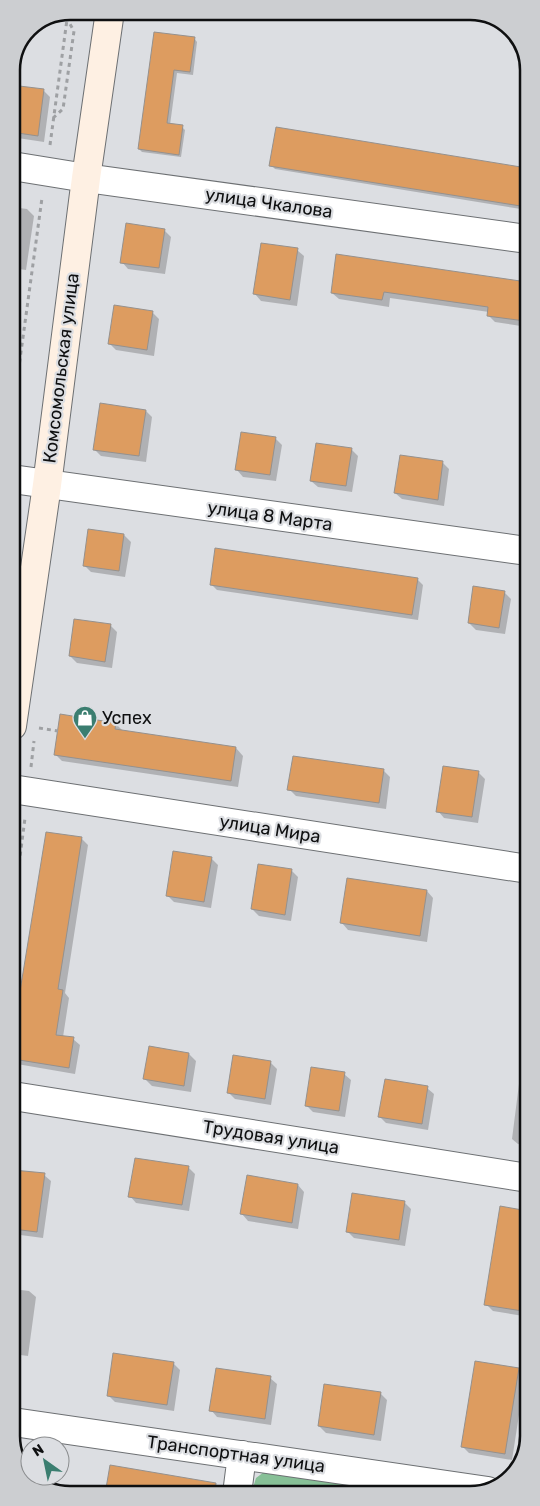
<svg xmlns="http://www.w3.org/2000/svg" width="540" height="1506" font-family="Rubik,sans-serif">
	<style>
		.green { fill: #87c097 }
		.shadow { fill: #0003 }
		.building { fill: #dd9c60; stroke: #95918e }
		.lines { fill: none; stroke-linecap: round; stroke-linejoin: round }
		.street-casing { stroke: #6d7073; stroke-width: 30 }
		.secondary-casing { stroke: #6d7073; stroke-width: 30 }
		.path { stroke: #9ea0a3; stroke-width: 3; stroke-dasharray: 4 4; stroke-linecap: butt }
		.street { stroke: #fff; stroke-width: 28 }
		.secondary { stroke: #fef0e3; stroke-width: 28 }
		.labels { text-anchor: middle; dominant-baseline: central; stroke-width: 4.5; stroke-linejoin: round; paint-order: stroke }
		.street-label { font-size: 18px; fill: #0f1011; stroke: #dcdee2 }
		.poi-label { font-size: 18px; fill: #0f1011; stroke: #dcdee2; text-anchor: start }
		.rim { fill: none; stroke: #0f1011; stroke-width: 2.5 }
	</style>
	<rect width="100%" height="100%" fill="#dcdee2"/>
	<path class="green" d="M268 1469 421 1493 251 1494 256 1478Z"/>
	<path class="shadow" d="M62 15 61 21 50 20Z
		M155 33 194 38 197 42 193 75 177 73 170 125 182 127 185 130 181 157 142 152 139 149Z
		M11 86 44 91 50 97 44 142 11 137Z
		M271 165 527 169V210L275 169Z
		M12 207 27 209 34 216 26 270 12 268Z
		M164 230 171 237 165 274 128 269 122 262Z
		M297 250 304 256 297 306 261 301 255 294Z
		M337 255 527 283V327L495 322 488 315 489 312 390 298 389 307 339 299 332 293Z
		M152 312 159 319 154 356 116 350 110 344Z
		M146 411 152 417 146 462 101 456 94 449Z
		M275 438 282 445 276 481 243 477 237 470Z
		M351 449 358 456 352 492 318 487 311 481Z
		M443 463 449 469 444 506 402 499 395 493Z
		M89 530 124 535 131 542 125 577 91 572 84 565Z
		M417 579 423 585 418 620 217 590 211 584Z
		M504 592 511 599 505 634 476 630 469 623Z
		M110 625 117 632 112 668 77 663 70 656Z
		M116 724 123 731 236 748 243 756 238 787 62 761 55 754Z
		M384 771 390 777 386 809 296 796 289 789Z
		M478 772 485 779 478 823 444 818 438 811Z
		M47 833 81 838 88 845 65 993 69 998 63 1037 73 1039 80 1045 75 1074 17 1064 13 1060V1042Z
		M211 858 218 865 211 908 174 902 167 895Z
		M291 870 298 877 291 921 259 916 252 909Z
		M427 891 433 898 427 942 348 930 342 923Z
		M528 1013V1146L518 1144 512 1139Z
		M189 1054 196 1061 191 1092 152 1086 145 1079Z
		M270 1062 277 1069 271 1105 235 1099 228 1092Z
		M344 1074 351 1080 345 1117 313 1112 306 1105Z
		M427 1088 434 1094 428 1130 386 1123 380 1117Z
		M188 1167 195 1174 189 1211 136 1203 130 1196Z
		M13 1171 44 1175 51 1181 43 1238 13 1234Z
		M298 1185 304 1192 298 1229 248 1221 242 1214Z
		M404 1202 411 1209 405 1246 354 1238 347 1231Z
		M501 1208 528 1212 529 1317 493 1311 486 1304Z
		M13 1289 29 1291 36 1297 28 1356 13 1354Z
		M173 1363 180 1370 174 1411 115 1402 108 1395Z
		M518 1370 525 1376 512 1460 469 1453 463 1447Z
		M270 1378 277 1384 271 1425 217 1417 211 1410Z
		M380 1393 387 1400 381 1441 326 1433 319 1426Z
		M14 1452 30 1454V1476H51L50 1488 31 1480Z
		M111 1467 201 1494H106Z"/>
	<path class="building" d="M154 32 195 37 190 72 174 70 167 123 183 125 179 155 138 149Z
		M11 85 44 89 38 136 11 132Z
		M276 127 527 168V207L269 166Z
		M126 223 165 229 159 268 120 263Z
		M261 243 298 248 290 300 253 294Z
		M336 254 527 282V308L525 321 487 316 488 307 384 292 382 300 331 293Z
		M114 305 153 311 147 350 108 344Z
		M100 403 146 410 139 456 93 450Z
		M241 432 276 437 270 475 235 470Z
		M316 443 352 448 346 486 310 481Z
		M400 455 443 461 438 500 394 493Z
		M88 529 124 534 119 571 83 566Z
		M215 548 418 578 412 615 210 585Z
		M473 586 505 591 499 628 468 623Z
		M74 619 111 624 105 662 69 656Z
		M60 714 116 723 115 729 236 747 231 781 54 755Z
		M293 756 384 769 379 803 287 790Z
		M443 766 479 771 472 817 436 812Z
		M46 832 82 837 58 989 63 990 56 1035 74 1037 69 1068 13 1059V1034Z
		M173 851 212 857 204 902 166 896Z
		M258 864 292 869 285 915 251 909Z
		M347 878 427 890 420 936 340 923Z
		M149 1046 189 1053 184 1086 143 1079Z
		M233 1055 271 1061 265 1099 227 1093Z
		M311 1067 345 1072 339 1111 305 1106Z
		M385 1079 428 1086 422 1124 378 1117Z
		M135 1158 189 1166 182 1205 128 1197Z
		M13 1170 45 1173 37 1232 13 1229Z
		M247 1175 298 1184 292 1223 240 1214Z
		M352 1193 405 1201 399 1240 346 1232Z
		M500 1206 528 1211 529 1312 484 1305Z
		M113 1353 174 1362 167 1405 107 1396Z
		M475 1361 519 1368 505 1454 461 1447Z
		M216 1368 271 1376 265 1419 209 1411Z
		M324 1384 381 1392 374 1435 318 1426Z
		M110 1465 216 1483 215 1494H105Z"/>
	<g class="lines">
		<defs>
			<path id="street" d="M12 166 86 178 527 239
				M12 479 527 551
				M12 789 528 869
				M13 1096 528 1178
				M13 1422 488 1491
				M237 1494 242 1455"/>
			<path id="secondary" d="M12 726 47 485 86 178 110 11"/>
		</defs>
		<use href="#street" class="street-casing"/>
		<use href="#secondary" class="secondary-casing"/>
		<path class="path" d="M53 118 63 109 74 31 67 19
			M50 145 68 12
			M12 418 42 198
			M39 728 58 731
			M31 767 34 741
			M13 911 25 818"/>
		<use href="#street" class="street"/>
		<use href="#secondary" class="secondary"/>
	</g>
	<defs>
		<symbol id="shop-pin" viewBox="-11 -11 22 30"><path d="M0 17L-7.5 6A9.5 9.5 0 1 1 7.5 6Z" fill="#3b7e70" stroke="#dcdee2"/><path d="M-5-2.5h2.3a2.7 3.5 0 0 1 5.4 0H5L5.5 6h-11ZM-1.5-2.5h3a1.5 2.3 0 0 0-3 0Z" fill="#fff"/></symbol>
	</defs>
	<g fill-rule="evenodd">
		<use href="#shop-pin" x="71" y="704" width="28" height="38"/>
	</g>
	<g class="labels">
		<g class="street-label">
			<text transform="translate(269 203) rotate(8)">улица Чкалова</text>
			<text transform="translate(61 368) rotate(-83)">Комсомольская улица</text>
			<text transform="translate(270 516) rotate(8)">улица 8 Марта</text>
			<text transform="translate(270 829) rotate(9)">улица Мира</text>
			<text transform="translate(271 1137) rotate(9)">Трудовая улица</text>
			<text transform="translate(236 1454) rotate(8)">Транспортная улица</text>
		</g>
		<g class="poi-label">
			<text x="102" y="718">Успех</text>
		</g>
	</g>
	<path d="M0 0H540V1506H0ZM70 20H470A50 50 0 0 1 520 70V1436A50 50 0 0 1 470 1486H70A50 50 0 0 1 20 1436V70A50 50 0 0 1 70 20Z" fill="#ccced1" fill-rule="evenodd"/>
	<path class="rim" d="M70 20H470A50 50 0 0 1 520 70V1436A50 50 0 0 1 470 1486H70A50 50 0 0 1 20 1436V70A50 50 0 0 1 70 20Z"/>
	<g transform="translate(45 1461) rotate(327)"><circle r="24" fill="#dcdee2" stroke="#8a8c8e"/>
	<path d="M0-4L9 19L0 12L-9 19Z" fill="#3b7e70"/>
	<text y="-8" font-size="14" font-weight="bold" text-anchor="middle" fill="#0f1011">N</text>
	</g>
</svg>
